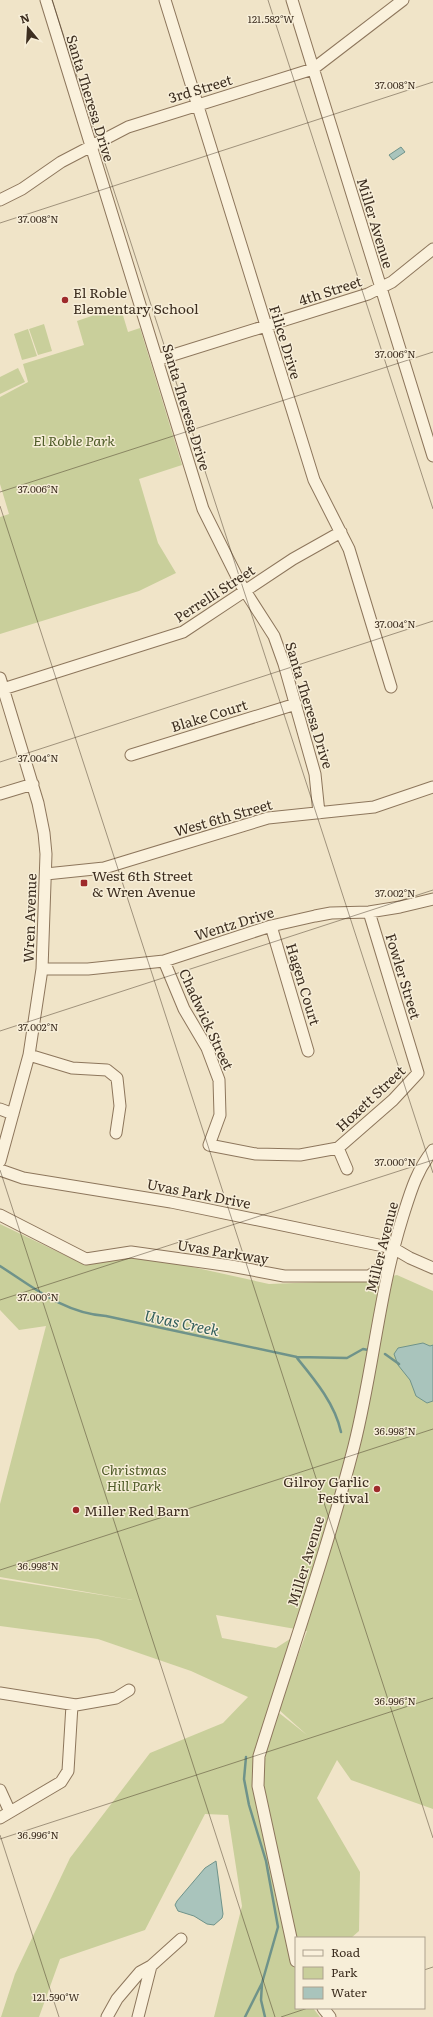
<svg xmlns="http://www.w3.org/2000/svg" width="433" height="2017" font-family="Literata,serif">
	<style>
		.green { fill: #c9cf9b; fill-rule: evenodd }
		.water { fill: #a9c4bc; stroke: #6f938a }
		.lines { fill: none; stroke-linecap: round; stroke-linejoin: round }
		.stream { stroke: #6f938a; stroke-width: 2.5 }
		.minor-casing { stroke: #8d765c; stroke-width: 13 }
		.minor { stroke: #faf1dc; stroke-width: 11 }
		.ticks { fill: none; stroke: #3d2e20; stroke-width: 1; stroke-opacity: 0.45 }
		.poi-dot { fill: #9e2a2b; stroke: #f7eed8; stroke-width: 1.5 }
		.labels { text-anchor: middle; dominant-baseline: central; stroke-width: 3; stroke-linejoin: round; paint-order: stroke }
		.street-label { font-size: 14px; fill: #3d2e20; stroke: #f7eed8 }
		.poi-label { font-size: 14px; fill: #3d2e20; stroke: #f7eed8; text-anchor: start }
		.park-label { font-size: 14px; font-style: italic; fill: #4d5a26; stroke: #f7eed8 }
		.water-label { font-size: 15px; font-style: italic; fill: #2f5d5a; stroke: #f7eed8 }
		.ticks-label { font-size: 10px; text-anchor: middle; fill: #3d2e20; stroke: #f7eed8; stroke-width: 3; stroke-linejoin: round; paint-order: stroke }
	</style>
	<rect width="100%" height="100%" fill="#f0e4c8"/>
	<path class="green" d="M109 310 122 312 128 332 140 328 182 465 139 479 158 543 176 573 139 591 0 634V517L9 514 0 484V397L28 382 23 364 84 345 77 321Z
		M44 324 52 351 38 355 29 329Z
		M28 329 37 356 22 360 14 334Z
		M18 368 25 382 0 394V377Z
		M0 1224 83 1264 117 1258H152L269 1284 371 1280 397 1275 433 1291V1809L351 1780 337 1760 317 1798 360 1872 359 1931 351 1938H296V2008H313L320 2017H214L242 1906 228 1815 205 1814 145 1930 60 1959 39 2017H1L15 1974 70 1858 150 1753 223 1723 248 1697 191 1671 98 1639 0 1626V1579L133 1600 0 1577V1504L46 1326 19 1330 0 1310ZM216 1615 307 1631 278 1709 307 1735 269 1705 293 1637 276 1648 222 1638Z"/>
	<path class="water" d="M401 147 405 152 393 160 389 155Z
		M423 1343 430 1346 433 1345V1401L427 1403 416 1396 410 1380 398 1365 394 1354 398 1348Z
		M216 1861 223 1914 222 1918 214 1925 207 1924 194 1916 178 1911 175 1905 177 1901 205 1868Z"/>
	<g class="lines">
		<path class="stream" d="M0 1266C33 1287 65 1314 106 1316L297 1357 347 1358 363 1349 368 1350
			M385 1354 399 1364
			M297 1358C315 1380 335 1404 341 1432
			M246 1757 244 1779 249 1805 266 1861 278 1927 262 1983 261 2000 265 2017
			M245 2017 262 1983"/>
		<defs>
			<path id="minor" d="M46 0 203 509 240 583 274 636 284 664 315 774 319 813
				M165 0 314 480 349 549 391 687
				M292 0 433 456
				M0 200 22 189 61 162 128 127 313 69 403 0
				M157 360 368 294 392 282 433 249
				M0 678 38 803 44 833 46 854 42 969 29 1055 0 1161
				M3 689 183 632 293 559 341 532
				M131 755 296 704
				M0 794 33 784
				M46 874 104 868 268 818 374 807 433 787
				M271 926 308 1051
				M164 961 184 1009 207 1048 219 1080 220 1115 209 1145 256 1154 300 1155 338 1148 393 1100 418 1073 369 912
				M42 969H88L164 961 271 926 315 916 331 913 369 912 400 907 433 899
				M29 1055 72 1068 107 1070 117 1078 120 1106 116 1133
				M0 1109 13 1114
				M338 1148 347 1169
				M0 1170 23 1178 171 1202 393 1248 410 1258 433 1268
				M0 1215 86 1259 131 1252 231 1266 284 1276H369L382 1267 389 1255
				M0 1693 76 1705 116 1698 129 1690
				M0 1790 10 1812
				M0 1818 61 1782 68 1771 72 1705
				M296 1961 258 1786 259 1756C291 1653 327 1551 354 1446 373 1371 379 1293 402 1219 410 1194 416 1171 433 1150
				M323 2008 330 2017
				M107 2017 117 1999 140 1972 151 1966 181 1939
				M138 2017 151 1966"/>
		</defs>
		<use href="#minor" class="minor-casing"/>
		<use href="#minor" class="minor"/>
	</g>
	<path class="ticks" d="M52 0 433 1173M268 0 433 509M0 223 433 82M0 492 433 352M0 506 433 1838M0 762 433 621M0 1031 433 890M0 1170 275 2017M0 1300 433 1160M0 1570 433 1429M0 1835 59 2017M0 1839 433 1698M424 1970 433 1967M281 2017 308 2008"/>
	<g class="poi-dot">
		<circle cx="65" cy="300" r="4"/>
		<rect x="80" y="879" width="8" height="8" rx="2"/>
		<circle cx="377" cy="1489" r="4"/>
		<circle cx="76" cy="1510" r="4"/>
	</g>
	<g class="labels">
		<g class="street-label">
			<text transform="translate(200 88) rotate(-17)">3rd Street</text>
			<text transform="translate(91 98) rotate(73)">Santa Theresa Drive</text>
			<text transform="translate(376 223) rotate(73)">Miller Avenue</text>
			<text transform="translate(330 290) rotate(-18)">4th Street</text>
			<text transform="translate(286 342) rotate(73)">Filice Drive</text>
			<text transform="translate(187 407) rotate(73)">Santa Theresa Drive</text>
			<text transform="translate(214 593) rotate(-33)">Perrelli Street</text>
			<text transform="translate(310 705) rotate(73)">Santa Theresa Drive</text>
			<text transform="translate(209 715) rotate(-17)">Blake Court</text>
			<text transform="translate(223 817) rotate(-16)">West 6th Street</text>
			<text transform="translate(29 918) rotate(-88)">Wren Avenue</text>
			<text transform="translate(234 923) rotate(-17)">Wentz Drive</text>
			<text transform="translate(404 976) rotate(73)">Fowler Street</text>
			<text transform="translate(304 984) rotate(73)">Hagen Court</text>
			<text transform="translate(207 1019) rotate(65)">Chadwick Street</text>
			<text transform="translate(370 1098) rotate(-43)">Hoxett Street</text>
			<text transform="translate(199 1193) rotate(11)">Uvas Park Drive</text>
			<text transform="translate(381 1247) rotate(-76)">Miller Avenue</text>
			<text transform="translate(223 1251) rotate(9)">Uvas Parkway</text>
			<text transform="translate(305 1561) rotate(-73)">Miller Avenue</text>
		</g>
		<g class="poi-label">
			<text x="73" y="292">El Roble<tspan x="73" dy="16">Elementary School</tspan></text>
			<text x="92" y="875">West 6th Street<tspan x="92" dy="16">&amp; Wren Avenue</tspan></text>
			<text x="369" y="1481" text-anchor="end">Gilroy Garlic<tspan x="369" dy="16">Festival</tspan></text>
			<text x="84" y="1510">Miller Red Barn</text>
		</g>
		<g class="park-label">
			<text x="74" y="440">El Roble Park</text>
			<text x="134" y="1469">Christmas<tspan x="134" dy="16">Hill Park</tspan></text>
		</g>
		<g class="water-label">
			<text transform="translate(182 1322) rotate(12)">Uvas Creek</text>
		</g>
	</g>
	<g class="ticks-label">
		<text x="271" y="23">121.582°W</text>
		<text x="395" y="89">37.008°N</text>
		<text x="38" y="223">37.008°N</text>
		<text x="395" y="358">37.006°N</text>
		<text x="38" y="493">37.006°N</text>
		<text x="395" y="628">37.004°N</text>
		<text x="38" y="762">37.004°N</text>
		<text x="395" y="897">37.002°N</text>
		<text x="38" y="1031">37.002°N</text>
		<text x="395" y="1166">37.000°N</text>
		<text x="38" y="1301">37.000°N</text>
		<text x="395" y="1435">36.998°N</text>
		<text x="38" y="1570">36.998°N</text>
		<text x="395" y="1705">36.996°N</text>
		<text x="38" y="1839">36.996°N</text>
		<text x="56" y="2001">121.590°W</text>
	</g>
	<rect x="295" y="1937" width="130" height="72" fill="#f7eed8" stroke="#ada18e"/>
	<rect x="303" y="1950" width="20" height="6" fill="#faf1dc" stroke="#ada18e"/>
	<text x="331" y="1957" font-size="12" fill="#3d2e20">Road</text>
	<rect x="303" y="1967" width="20" height="12" fill="#c9cf9b" stroke="#ada18e"/>
	<text x="331" y="1977" font-size="12" fill="#3d2e20">Park</text>
	<rect x="303" y="1987" width="20" height="12" fill="#a9c4bc" stroke="#ada18e"/>
	<text x="331" y="1997" font-size="12" fill="#3d2e20">Water</text>
	<g transform="translate(28 28) rotate(342)" stroke="#f7eed8" stroke-width="3" paint-order="stroke">
	<path d="M0-3L7 15L0 10L-7 15Z" fill="#3d2e20"/>
	<text y="-6" font-size="11" font-weight="bold" text-anchor="middle" fill="#3d2e20">N</text>
	</g>
</svg>
